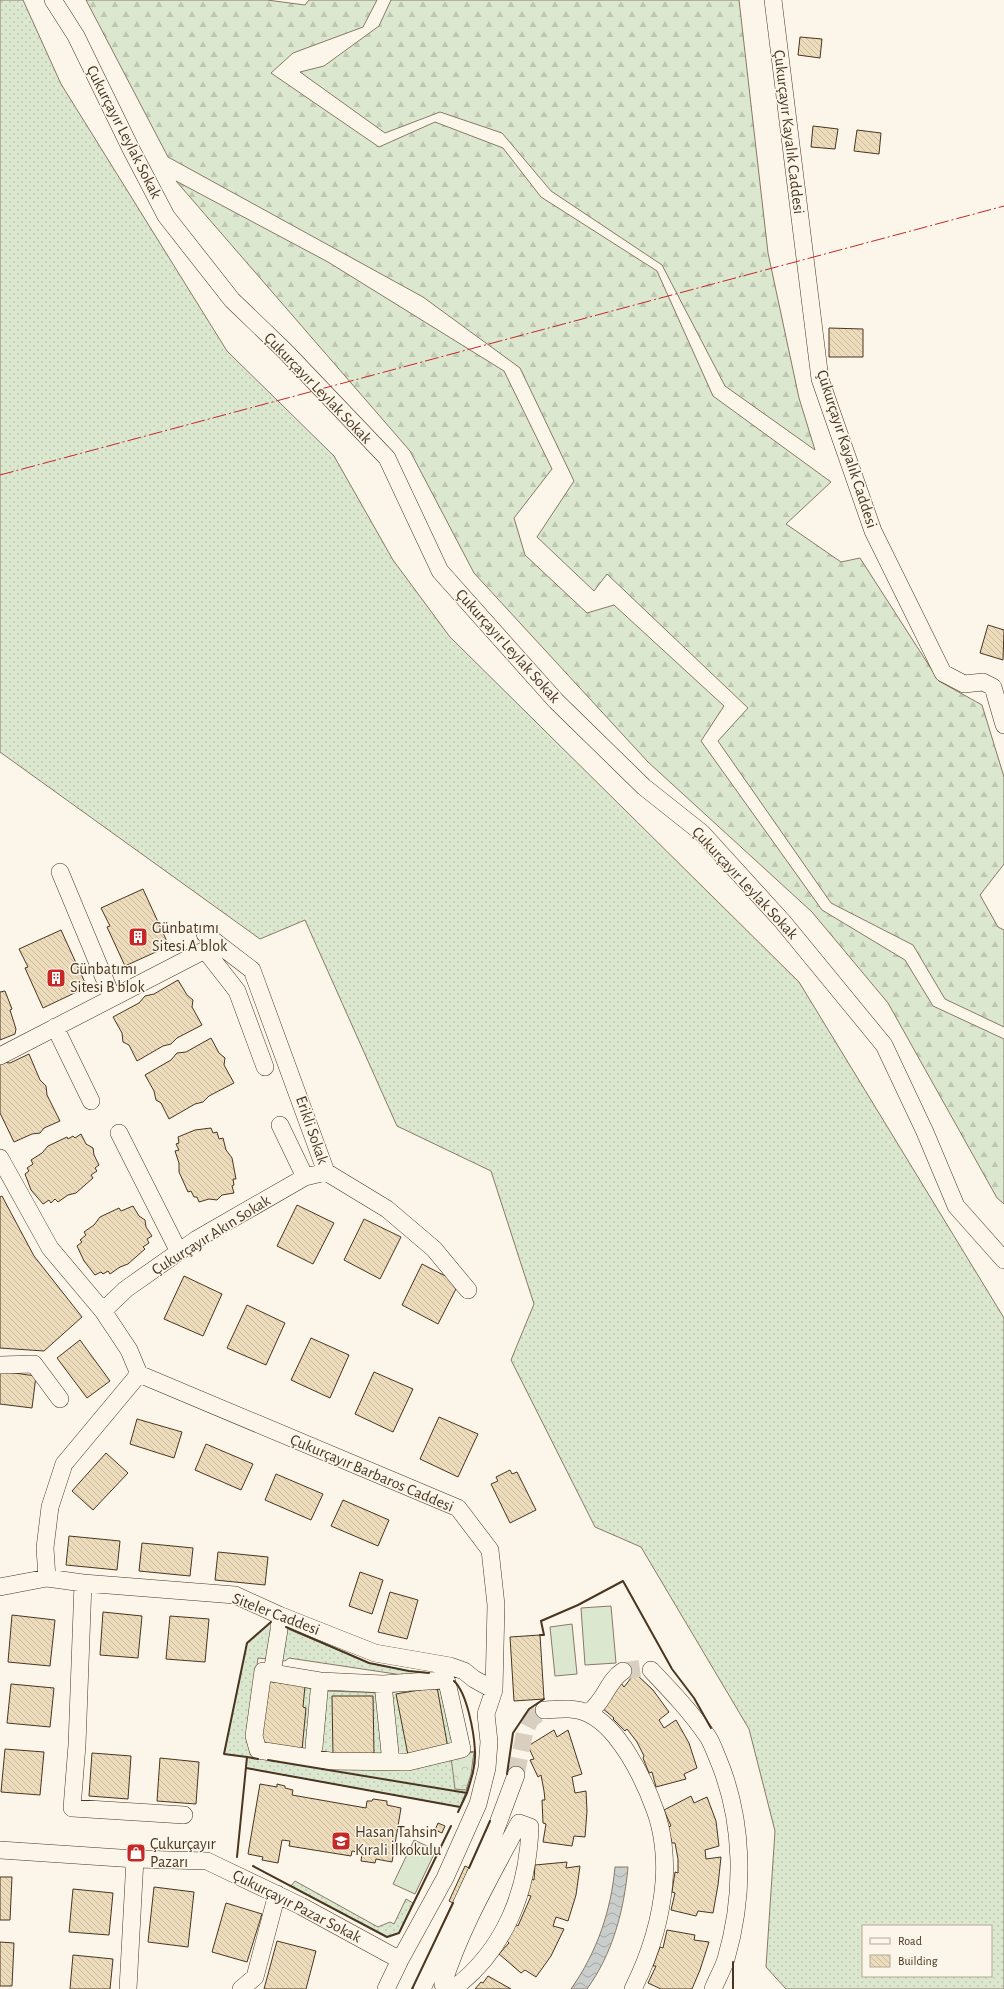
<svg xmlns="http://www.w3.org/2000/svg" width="1004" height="1989" font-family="'Alegreya Sans',sans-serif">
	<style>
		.grass { fill: url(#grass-dots); stroke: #887966; fill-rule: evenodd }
		.forest { fill: url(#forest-firs); stroke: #887966 }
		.park { fill: url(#park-crowns); stroke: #887966 }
		.garden { fill: #dce7d0; stroke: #887966 }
		.water { fill: url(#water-waves); stroke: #887966 }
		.building { fill: url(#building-back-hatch); stroke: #4a3520 }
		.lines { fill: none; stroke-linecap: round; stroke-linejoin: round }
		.minor-tunnel { stroke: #d8cfc1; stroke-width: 17; stroke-dasharray: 17 8; stroke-linecap: butt }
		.minor-casing { stroke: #4a3520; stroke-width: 18 }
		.minor { stroke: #fbf6e9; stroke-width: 17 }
		.wall { stroke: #4a3520; stroke-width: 2 }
		.power { stroke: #c62828; stroke-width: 1; stroke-dasharray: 14 3 2 3; stroke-linecap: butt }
		.labels { text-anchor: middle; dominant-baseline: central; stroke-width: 3; stroke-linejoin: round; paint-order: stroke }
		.street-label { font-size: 16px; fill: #4a3520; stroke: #fbf6e9 }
		.poi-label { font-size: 16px; fill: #4a3520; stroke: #fbf6e9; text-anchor: start }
	</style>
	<defs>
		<pattern id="grass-dots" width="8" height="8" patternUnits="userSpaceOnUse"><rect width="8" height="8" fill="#dce7d0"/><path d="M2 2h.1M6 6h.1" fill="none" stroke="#bec7b2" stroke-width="1.8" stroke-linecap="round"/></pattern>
		<pattern id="forest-firs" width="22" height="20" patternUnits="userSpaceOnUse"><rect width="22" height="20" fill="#dce7d0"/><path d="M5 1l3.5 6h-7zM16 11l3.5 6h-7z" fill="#bec7b2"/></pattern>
		<pattern id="park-crowns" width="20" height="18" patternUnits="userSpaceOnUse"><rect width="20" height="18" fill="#dce7d0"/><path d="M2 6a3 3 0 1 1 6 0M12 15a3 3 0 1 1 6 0" fill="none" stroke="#bec7b2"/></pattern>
		<pattern id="water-waves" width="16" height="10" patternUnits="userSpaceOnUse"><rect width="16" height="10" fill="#c9cecd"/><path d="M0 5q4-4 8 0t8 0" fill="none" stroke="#a5a8a6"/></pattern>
		<pattern id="building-back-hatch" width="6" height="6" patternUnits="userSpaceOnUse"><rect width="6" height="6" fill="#ecdcbc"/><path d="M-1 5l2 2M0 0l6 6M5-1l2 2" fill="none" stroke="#ccbda1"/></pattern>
	</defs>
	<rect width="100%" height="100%" fill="#fbf6e9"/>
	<path class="grass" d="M0 0H23L61 84 227 351 334 456 393 560 450 637 799 982 1004 1318V1989H786L766 1967 775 1831 749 1729 641 1547 595 1527 511 1360 534 1304 491 1171 397 1126 305 920 260 939 0 752ZM863 1926H991V1976H863Z
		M271 1622 369 1663 409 1671 440 1674 409 1676 289 1658 285 1661 258 1658 247 1743 258 1745 267 1681 325 1691 388 1693 445 1684 458 1754 475 1751 473 1774 460 1807 246 1768 247 1757 224 1754 247 1643Z
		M295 1881 378 1927 390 1922 394 1924 406 1899 413 1903 399 1933 387 1937 291 1886Z"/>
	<path class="forest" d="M86 0H267L305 5 309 0H377L363 27 293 53 271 73 379 147 435 122 503 148 541 197 657 271 713 396 831 482 786 524 841 562 860 558 939 681 982 705 1004 777V864L980 895 998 927 1004 930V1027L945 999 913 945 831 903 718 741 748 708 607 574 594 591 537 537 574 481 520 368 423 297 168 157Z
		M391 0H739L768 253 799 398 815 450 725 386 662 265 551 191 502 133 440 112 385 133 300 72 324 66 379 26Z
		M176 181 328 262 504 371 552 469 514 518 525 555 587 613 614 605 724 706 701 741 822 910 905 960 933 1006 1004 1039V1204L997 1198 888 1003 812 912 648 762 474 573 410 451Z"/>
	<path class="park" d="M474 1752 471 1774 466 1790 455 1789 451 1757Z"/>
	<path class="garden" d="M611 1606 616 1663 585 1665 581 1608Z
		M572 1624 577 1674 555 1676 550 1627Z
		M414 1840 436 1850 415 1894 393 1884Z"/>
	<path class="water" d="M615 1867H628C624 1910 613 1953 587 1989H571C597 1952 611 1911 615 1867Z"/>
	<path class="building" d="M800 37 822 39 820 58 798 55Z
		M813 126 838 129 835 149 811 147Z
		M857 130 881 133 879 154 854 151Z
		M829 328 863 329V357H829Z
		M988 625 1004 630 1003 660 980 653Z
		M143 889 169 946 125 966 107 927 110 926 101 908Z
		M61 930 87 987 43 1008 25 968 28 967 19 949Z
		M178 980 187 995 193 1000 192 1007 202 1025 177 1038 171 1044 163 1046 137 1061 129 1045 123 1042 122 1033 113 1017 139 1003 145 996 154 994Z
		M5 991 12 1009 10 1010 16 1029 15 1034 0 1040V992Z
		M211 1038 219 1053 225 1058 224 1065 234 1083 209 1096 203 1102 195 1104 169 1119 161 1103 156 1100 154 1091 145 1075 171 1060 177 1053 186 1052Z
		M29 1054 40 1080 46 1086 47 1095 60 1121 44 1128 40 1133 32 1134 14 1142 0 1113V1065L3 1062 10 1063Z
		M211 1128 213 1133 217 1132 219 1139 223 1138 226 1150 232 1158 236 1179H233L234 1185 232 1186 234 1193 222 1195 217 1200 209 1199 199 1202 197 1197H194L191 1191 188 1192 179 1172V1163L175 1151 179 1150 176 1144 179 1143 178 1137 195 1130Z
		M81 1134 86 1144 93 1148 94 1155 99 1165 95 1168 97 1171 91 1175 93 1178 76 1193 68 1195 58 1202 55 1199 51 1203 49 1200 43 1204 31 1190 25 1174 29 1171 27 1168 33 1164 31 1160 42 1153 48 1146 67 1137 68 1139 73 1136 75 1138Z
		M2 1196 34 1256 82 1317 44 1351 0 1348V1197Z
		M297 1205 334 1223 313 1264 277 1246Z
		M133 1206 139 1216 145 1220 146 1227 152 1236 147 1239 149 1243 143 1247 145 1249 128 1264 120 1267 110 1274 108 1271 103 1274 101 1272 95 1275 84 1261 77 1246 82 1242 80 1240 86 1235 84 1232 94 1225 100 1217 119 1208 121 1211Z
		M364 1219 401 1237 380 1279 344 1260Z
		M422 1264 459 1283 438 1324 402 1305Z
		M184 1276 222 1294 203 1336 164 1319Z
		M247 1305 285 1323 266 1365 227 1348Z
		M311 1338 349 1355 330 1398 291 1380Z
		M80 1340 110 1381 87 1398 57 1358Z
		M0 1371 36 1376 32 1408 0 1404Z
		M374 1372 413 1389 393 1432 355 1414Z
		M439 1417 478 1434 458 1477 420 1459Z
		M137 1419 182 1432 174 1458 130 1444Z
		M206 1444 253 1464 241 1490 195 1470Z
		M106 1453 128 1473 93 1510 72 1491Z
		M510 1470 512 1474 517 1472 536 1510 510 1523 491 1484 498 1481 496 1477Z
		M276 1474 323 1494 311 1520 265 1500Z
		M343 1500 389 1520 378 1546 331 1526Z
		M69 1536 120 1541 117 1570 66 1565Z
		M142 1543 193 1548 190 1576 139 1571Z
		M218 1552 268 1557 265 1585 215 1580Z
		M360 1572 383 1580 372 1614 349 1606Z
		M390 1592 418 1600 407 1639 378 1632Z
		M103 1612 142 1616 138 1658 100 1655Z
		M12 1615 55 1620 50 1666 8 1662Z
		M170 1616 209 1619 205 1662 166 1659Z
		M540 1635 544 1699 514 1701 510 1637Z
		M635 1673 653 1690 669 1712 659 1720 664 1728 676 1720 689 1743 697 1768 684 1774 686 1779 656 1787 652 1772 649 1773 643 1758 644 1756 637 1742 627 1729 625 1731 613 1719 614 1718 602 1708 621 1683 624 1687Z
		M267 1681 305 1686 303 1707 306 1708 302 1750 259 1745Z
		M11 1684 54 1688 50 1727 7 1723Z
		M437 1687 448 1748 408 1755 396 1694Z
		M332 1696H373L374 1755 333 1756Z
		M554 1730 557 1737 568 1730 582 1774 572 1777 575 1793 586 1791 587 1811 585 1837 574 1836 572 1846 543 1842 546 1824 543 1823 542 1800H545L544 1791 541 1775 538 1777 530 1760 534 1759 528 1746Z
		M5 1749 44 1752 40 1795 1 1792Z
		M92 1753 131 1756 128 1799 89 1796Z
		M160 1758 199 1762 196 1804 157 1801Z
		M260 1784 277 1787V1784L285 1786V1788L293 1790 292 1795 366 1808 367 1801H372L373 1799 387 1801V1805L401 1808 392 1862 376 1859 375 1863 361 1861 362 1853 352 1851 351 1856 289 1846 290 1841 282 1840 278 1863 262 1860 263 1857 248 1854Z
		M691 1796 694 1803 707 1797 716 1821 719 1846 705 1850 706 1859 721 1857 718 1885 713 1913 698 1911 696 1916 671 1910 675 1893 672 1892 675 1872 678 1873V1859L675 1843H672L668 1827 671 1826 664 1810Z
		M438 1823 445 1826 442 1833 435 1830Z
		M567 1862 566 1868 580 1866 576 1895 568 1921 556 1917 553 1926 564 1929 551 1956 536 1977 525 1970 521 1973 499 1954 509 1943 506 1940 515 1924 518 1926 531 1896 527 1895 530 1879 534 1880 535 1865Z
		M465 1866 469 1868 453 1903 449 1901Z
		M0 1877H12L10 1920H0Z
		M154 1887 194 1892 188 1947 148 1942Z
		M73 1889 113 1893 109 1935 69 1932Z
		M226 1903 262 1914 247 1962 212 1952Z
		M667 1930 695 1935 694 1940 709 1942 700 1970 692 1989H661L648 1983 656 1966H653L660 1947 663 1948Z
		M277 1941 316 1951 306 1989H264Z
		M0 1942 14 1943 12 1986H0Z
		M73 1955 113 1959 110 1989H70Z
		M488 1976 511 1989H475L481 1982 483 1983Z"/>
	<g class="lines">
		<path class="minor-tunnel" d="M623 1671 643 1668 651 1670
			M516 1775 525 1731 531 1719 544 1710"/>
		<defs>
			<path id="minor" d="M53 0 76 36 131 149 166 216 232 300 285 351 387 458 440 571 556 701 644 787 702 833 783 922 884 1045 925 1132 956 1206 1004 1260
				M773 0 820 379 873 531 943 673 964 684 983 682 993 687 1004 725
				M60 872 112 997
				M205 934 252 970 326 1172 387 1209 434 1249 468 1290
				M55 1027 91 1101
				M0 1056 205 950 237 991 265 1067
				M280 1125 305 1177
				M119 1133 179 1252
				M0 1158 50 1248 103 1311 129 1350 139 1374 458 1508 490 1550 496 1605 494 1690 486 1714 489 1742 487 1768 478 1804 445 1878 400 1960 386 1989
				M103 1311 126 1289 197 1239 305 1177 326 1172
				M0 1365 34 1364 60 1399
				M47 1578 45 1548 50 1507 64 1464 139 1374
				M83 1583 77 1745 72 1808 184 1815
				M0 1587 47 1578 83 1583 235 1595 279 1615 375 1653 450 1666 464 1671 474 1679 494 1690
				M651 1670C671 1691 692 1713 708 1737 712 1743 715 1752 718 1759 744 1821 745 1894 726 1959 723 1969 717 1979 713 1989
				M272 1673 263 1671 254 1736 258 1750 330 1761 408 1762 462 1749 447 1682 443 1680 383 1684 320 1681 272 1673 279 1630V1615
				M383 1684 390 1753
				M544 1710C559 1709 575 1707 589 1714 619 1728 644 1779 655 1810 663 1831 666 1859 664 1882 661 1920 650 1955 633 1989
				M588 1713C606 1700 607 1681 623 1671
				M314 1747 320 1681
				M0 1850 135 1859 207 1861 301 1906 400 1960
				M128 1989 135 1859
				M241 1989 255 1977 277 1894
				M422 1989 494 1834 516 1775
				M450 1989 443 1984C461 1927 491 1876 519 1823L530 1827C528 1891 505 1950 453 1989"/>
		</defs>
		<use href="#minor" class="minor-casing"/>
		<use href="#minor" class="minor"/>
		<path class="wall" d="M286 1627 369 1663 409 1671 429 1673
			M540 1635H544L541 1621 578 1605 623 1581 672 1669 694 1698 711 1728
			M454 1681C467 1693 474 1732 475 1751 476 1765 471 1780 467 1793
			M247 1757 224 1754 247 1643 271 1622
			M268 1760 467 1793 458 1812
			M246 1768 460 1807
			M507 1774 513 1733 529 1709 544 1699
			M237 1857 247 1757 258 1759
			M253 1866 387 1937 399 1933 451 1826
			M469 1868 490 1821
			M412 1989 453 1903
			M733 1989V1962"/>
		<path class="power" d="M0 475 1004 206"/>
	</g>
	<defs>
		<symbol id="building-square" viewBox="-11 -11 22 22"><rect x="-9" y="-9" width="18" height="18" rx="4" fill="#c62828" stroke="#fbf6e9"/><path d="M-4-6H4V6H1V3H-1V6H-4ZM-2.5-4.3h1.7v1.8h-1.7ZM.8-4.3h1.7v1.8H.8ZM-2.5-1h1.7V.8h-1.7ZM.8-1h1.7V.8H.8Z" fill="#fff"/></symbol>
		<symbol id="school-square" viewBox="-11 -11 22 22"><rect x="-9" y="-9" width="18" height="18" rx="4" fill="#c62828" stroke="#fbf6e9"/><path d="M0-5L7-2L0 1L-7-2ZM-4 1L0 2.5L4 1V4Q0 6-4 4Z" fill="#fff"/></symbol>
		<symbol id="shop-square" viewBox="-11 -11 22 22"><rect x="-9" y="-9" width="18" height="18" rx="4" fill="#c62828" stroke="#fbf6e9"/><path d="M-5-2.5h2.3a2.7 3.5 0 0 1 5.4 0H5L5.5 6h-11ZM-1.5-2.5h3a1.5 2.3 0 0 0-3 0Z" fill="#fff"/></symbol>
	</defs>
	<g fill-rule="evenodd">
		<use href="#building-square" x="127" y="926" width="22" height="22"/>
		<use href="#building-square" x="45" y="967" width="22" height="22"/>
		<use href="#school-square" x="330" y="1830" width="22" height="22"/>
		<use href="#shop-square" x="125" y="1842" width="22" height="22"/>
	</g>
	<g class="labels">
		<g class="street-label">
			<text transform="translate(124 132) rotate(63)">Çukurçayır Leylak Sokak</text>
			<text transform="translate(789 132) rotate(83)">Çukurçayır Kayalık Caddesi</text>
			<text transform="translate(318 388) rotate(46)">Çukurçayır Leylak Sokak</text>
			<text transform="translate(847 449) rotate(72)">Çukurçayır Kayalık Caddesi</text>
			<text transform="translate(508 646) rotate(48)">Çukurçayır Leylak Sokak</text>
			<text transform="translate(745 883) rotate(47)">Çukurçayır Leylak Sokak</text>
			<text transform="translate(312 1130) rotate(71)">Erikli Sokak</text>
			<text transform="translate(211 1235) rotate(-32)">Çukurçayır Akın Sokak</text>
			<text transform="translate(372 1473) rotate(23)">Çukurçayır Barbaros Caddesi</text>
			<text transform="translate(276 1614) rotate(21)">Siteler Caddesi</text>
			<text transform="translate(297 1906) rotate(27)">Çukurçayır Pazar Sokak</text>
		</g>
		<g class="poi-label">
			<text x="152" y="928">Günbatımı<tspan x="152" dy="18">Sitesi A blok</tspan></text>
			<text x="70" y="969">Günbatımı<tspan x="70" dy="18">Sitesi B blok</tspan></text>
			<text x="355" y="1832">Hasan Tahsin<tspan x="355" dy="18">Kırali İlkokulu</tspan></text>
			<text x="150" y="1844">Çukurçayır<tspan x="150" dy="18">Pazarı</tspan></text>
		</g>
	</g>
	<rect x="862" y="1925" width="130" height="52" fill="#fbf6e9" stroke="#b4a999"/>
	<rect x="870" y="1938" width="20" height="6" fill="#fbf6e9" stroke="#b4a999"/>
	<text x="898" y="1945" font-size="12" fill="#4a3520">Road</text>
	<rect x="870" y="1955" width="20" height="12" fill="url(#building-back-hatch)" stroke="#b4a999"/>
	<text x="898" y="1965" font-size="12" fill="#4a3520">Building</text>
</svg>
